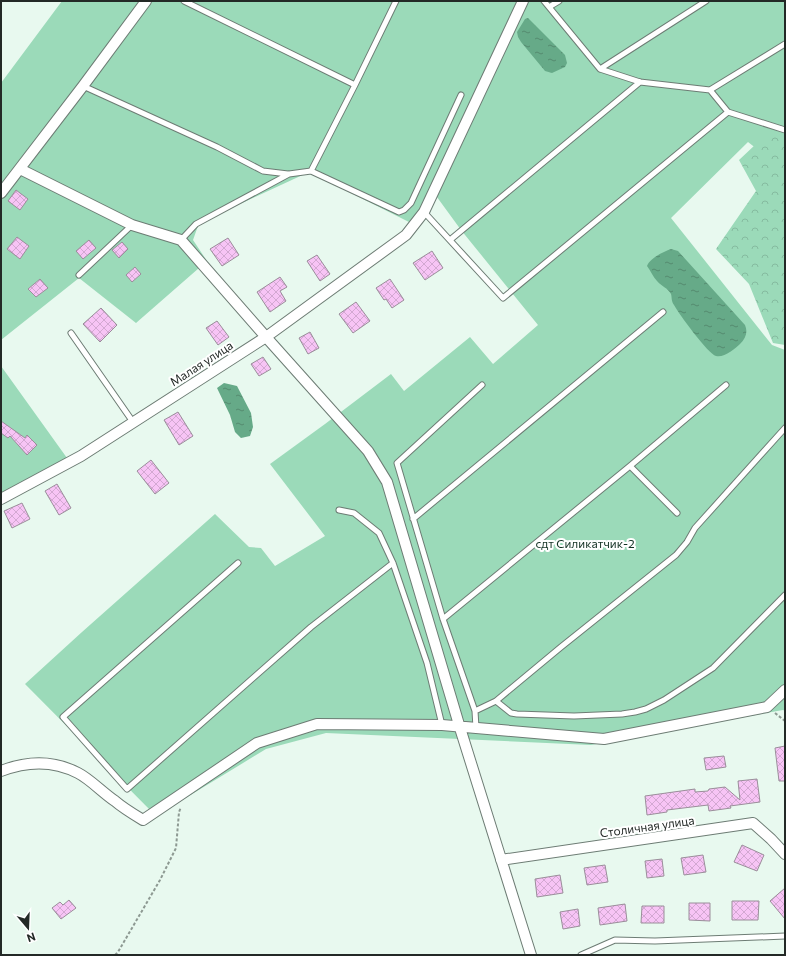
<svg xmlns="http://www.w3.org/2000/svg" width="786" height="956" font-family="Commissioner,sans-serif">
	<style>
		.green { fill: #9bdab9 }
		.forest { fill: url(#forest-crowns) }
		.water { fill: url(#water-ripples) }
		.building { fill: url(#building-cross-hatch); stroke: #9a8e9a }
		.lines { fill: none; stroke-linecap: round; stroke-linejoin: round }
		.service-casing { stroke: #6d7c74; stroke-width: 7 }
		.minor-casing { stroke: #6d7c74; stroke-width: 12 }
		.path { stroke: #8d9992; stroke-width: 2; stroke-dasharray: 3 2; stroke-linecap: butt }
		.service { stroke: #fff; stroke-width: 5 }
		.minor { stroke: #fff; stroke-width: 10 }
		.labels { text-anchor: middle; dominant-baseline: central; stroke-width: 4; stroke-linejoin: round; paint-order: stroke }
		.street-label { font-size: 12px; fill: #232926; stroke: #fff }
		.park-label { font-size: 12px; fill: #123123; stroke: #fff }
	</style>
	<defs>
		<pattern id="forest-crowns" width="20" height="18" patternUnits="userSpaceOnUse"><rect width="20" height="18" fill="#9bdab9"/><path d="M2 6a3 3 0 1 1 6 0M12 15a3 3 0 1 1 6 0" fill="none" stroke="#85bb9f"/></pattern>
		<pattern id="water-ripples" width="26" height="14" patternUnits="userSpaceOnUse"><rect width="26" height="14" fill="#6a8"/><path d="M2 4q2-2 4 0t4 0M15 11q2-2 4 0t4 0" fill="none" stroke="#548a6f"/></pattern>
		<pattern id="building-cross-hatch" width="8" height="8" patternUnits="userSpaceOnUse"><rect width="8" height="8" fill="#f7c4f5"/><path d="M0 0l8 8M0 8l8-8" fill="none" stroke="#d3a8d2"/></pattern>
	</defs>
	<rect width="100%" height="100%" fill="#e8f9ef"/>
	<path class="green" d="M62 1H785V171L748 142 671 218 772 345 785 350V711L783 710 591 745 326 733 266 749 156 816 25 684 82 632 215 514 249 547 261 548 275 566 325 536 270 464 325 424 391 374 404 391 470 337 493 364 538 325 461 230 434 193 409 222 309 172 199 223 193 240 207 261 136 323 79 278 1 340V83Z
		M1 366 67 458 1 493Z"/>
	<path class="forest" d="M772 129 785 149V345L773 343 749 284 716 249 756 191 739 160Z"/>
	<path class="water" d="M528 18 565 55 567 63 565 67 552 73 545 71 521 42 518 37 517 32 525 19Z
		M671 249 678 251 745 325C748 332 746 338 740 344 735 349 724 358 716 356 708 354 679 314 674 305 671 301 672 297 671 294 668 288 661 286 657 281 653 277 651 271 647 266 650 258 663 252 671 249Z
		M224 383 237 386 251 413 253 427 250 436 241 438 235 432 230 415 217 388Z"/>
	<path class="building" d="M16 190 28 199 20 210 8 201Z
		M17 237 29 246 20 259 7 249Z
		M228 238 239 255 222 266 210 249Z
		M89 240 96 248 83 259 76 251Z
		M122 242 128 249 119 258 112 250Z
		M432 251 443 268 425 280 413 263Z
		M317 255 330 274 320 281 307 261Z
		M135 267 141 274 132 282 126 275Z
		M280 277 287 287 280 291 286 301 270 312 257 292Z
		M40 279 48 288 36 297 28 289Z
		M390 279 404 300 392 308 386 299 384 300 376 288Z
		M356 302 370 321 353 333 339 314Z
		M101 308 117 325 100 342 83 324Z
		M217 321 229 337 218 345 206 328Z
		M310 332 319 348 308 354 299 338Z
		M263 357 271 369 259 376 251 364Z
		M178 412 193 436 179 445 164 420Z
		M1 421 25 438 27 435 37 445 27 455 10 436 8 438 1 433Z
		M151 460 169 483 155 494 137 471Z
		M57 484 71 508 59 515 45 491Z
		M22 503 30 519 12 528 4 511Z
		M785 746V781H779L775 748Z
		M724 756 726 767 706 770 704 758Z
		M757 779 760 802 730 806 731 808 709 811 708 805 667 810V812L647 815 645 796 695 789V792L708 791 709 789 725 787 740 800 738 781Z
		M742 845 764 855 757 871 734 862Z
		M703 855 706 872 684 875 681 858Z
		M662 859 664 876 647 878 645 861Z
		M605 865 608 882 587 885 584 868Z
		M560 875 563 893 537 897 535 879Z
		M785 888V919L770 901Z
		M69 900 76 908 61 919 52 908 60 902 63 905Z
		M732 901H759L758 920H732Z
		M689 903H710V921L689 920Z
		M625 904 627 921 600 925 598 908Z
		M642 906H664V923H641Z
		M578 909 580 926 563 929 560 912Z"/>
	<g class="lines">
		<defs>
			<path id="service" d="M184 1 355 85
				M544 1 600 69 640 82 710 90 785 44
				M549 7 559 1
				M600 69 706 1
				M83 86 217 147 263 171 288 174
				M710 90 728 112 785 130
				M311 171 399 212 404 210 411 203 461 95
				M424 212 503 298 728 112
				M181 240 196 224 289 174 311 171 355 85 396 1
				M450 240 640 82
				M79 275 132 225
				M71 333 133 422
				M630 466 677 513
				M339 510 354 513 379 533 393 563 427 663 442 725
				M413 519 663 312
				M238 563 63 717 127 789 311 627 393 563
				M443 619 630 466 726 385
				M496 701 511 713 517 714 574 716 622 714 635 712 646 709 664 700 713 668 785 595
				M475 711 496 701 561 647 676 555 687 542 695 528 785 428
				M476 728 475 711 443 619 397 463 482 385
				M581 955 615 940 655 941 785 936"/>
			<path id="minor" d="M20 169 132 225 181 240 266 337 368 451 387 482 460 728 531 955
				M1 193 83 86 146 1
				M1 499 81 456 266 337 406 235 424 212 523 1
				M1 771C27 761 53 760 78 773 90 779 103 793 115 801 123 808 133 814 143 820L257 743 317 724 442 725 604 739 767 707 785 690
				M501 860 753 823 771 839 785 854"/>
		</defs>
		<use href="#service" class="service-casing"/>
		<use href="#minor" class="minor-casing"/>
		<path class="path" d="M775 713 785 721
			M115 955 118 952 160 880 176 848 179 812 181 807"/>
		<use href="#service" class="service"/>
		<use href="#minor" class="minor"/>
	</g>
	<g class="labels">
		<g class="street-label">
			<text transform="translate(201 363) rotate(-33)">Малая улица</text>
			<text transform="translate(647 826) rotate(-8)">Столичная улица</text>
		</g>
		<g class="park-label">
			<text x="585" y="543">сдт Силикатчик-2</text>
		</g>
	</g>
	<rect width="786" height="956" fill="none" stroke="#232926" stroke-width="4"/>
	<g transform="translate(28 928) rotate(161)" stroke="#ffffff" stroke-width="3" paint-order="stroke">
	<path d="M0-3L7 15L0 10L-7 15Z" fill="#232926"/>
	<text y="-6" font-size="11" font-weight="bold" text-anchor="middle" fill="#232926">N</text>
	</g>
</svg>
